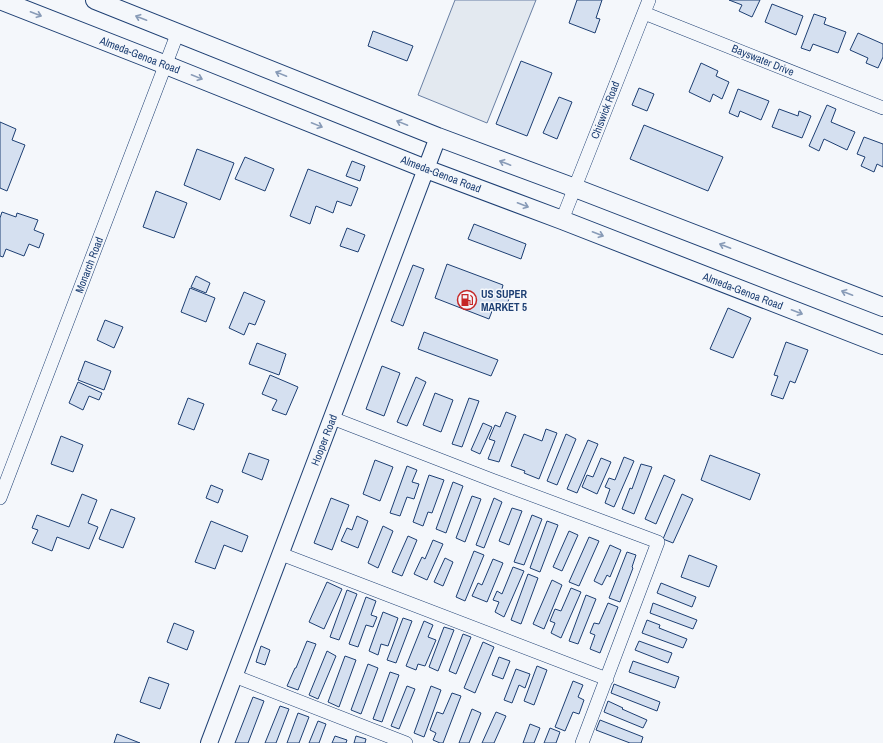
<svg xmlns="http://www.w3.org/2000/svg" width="883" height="743" font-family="'Archivo Narrow',sans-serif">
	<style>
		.green { fill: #e3e9f0; stroke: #687fa3 }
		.building { fill: #d5e0f0; stroke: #1d3f73 }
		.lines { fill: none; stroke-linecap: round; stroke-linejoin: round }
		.minor-casing { stroke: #1d3f73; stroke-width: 14 }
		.tertiary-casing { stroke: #1d3f73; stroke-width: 18 }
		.secondary-casing { stroke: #1d3f73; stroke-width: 20 }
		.minor { stroke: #f4f7fb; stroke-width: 13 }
		.tertiary { stroke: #f4f7fb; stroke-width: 16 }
		.secondary { stroke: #f4f7fb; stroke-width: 18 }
		.oneway { stroke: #889bb7 }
		.labels { text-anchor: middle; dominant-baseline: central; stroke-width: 3; stroke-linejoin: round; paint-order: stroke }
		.street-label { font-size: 11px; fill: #1d3f73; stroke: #f4f7fb }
		.poi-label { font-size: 11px; font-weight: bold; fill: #1d3f73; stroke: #f4f7fb; text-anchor: start }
	</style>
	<rect width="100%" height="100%" fill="#f4f7fb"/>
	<path class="green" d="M455 0H536L487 123 418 95Z"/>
	<path class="building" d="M577 0H602L596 18 600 19 595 33 569 23Z
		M729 0H760L752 17 739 11 742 5Z
		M772 4 803 16 796 35 765 22Z
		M814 14 826 18 824 24 846 32 838 53 813 44 810 51 801 48Z
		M373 31 413 46 407 61 368 46Z
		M858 33 883 44V57L878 68 866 63 868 58 850 50Z
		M521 61 552 73 527 136 496 124Z
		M701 63 718 71 716 76 729 82 722 99 713 94 710 102 689 92Z
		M639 88 654 94 647 111 632 105Z
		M738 89 769 101 761 120 740 111 738 117 729 113Z
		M559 97 572 102 557 139 543 133Z
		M827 105 836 109 831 122 855 132 847 150 824 139 819 151 809 146Z
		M779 109 798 116 799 111 811 116 802 138 772 127Z
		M0 122 16 129 12 140 25 145 7 191 0 188Z
		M644 125 723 157 708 191 630 159Z
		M864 137 883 144V167L877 164 874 172 861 166 865 157 857 154Z
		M197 149 234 163 220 200 184 185Z
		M245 157 274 169 265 191 235 179Z
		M352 161 365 166 360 181 346 176Z
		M308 169 358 188 351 206 337 201 333 213 316 206 310 224 290 216Z
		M156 191 187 203 174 238 143 227Z
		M2 212 16 217 17 213 38 220 34 230 44 234 39 248 29 244 24 256 6 249 3 257 0 256V218Z
		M474 224 526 244 521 259 468 239Z
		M347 228 365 235 358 252 340 246Z
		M447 264 503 285 502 289 511 293 505 310 494 306 489 319 435 298Z
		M413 265 424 269 403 326 391 321Z
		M196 276 210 283 206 293 191 287Z
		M190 288 215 298 206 322 181 312Z
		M244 292 265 301 255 325 249 323 244 335 229 328Z
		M728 308 751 318 733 358 710 349Z
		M105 320 123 327 114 348 97 340Z
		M424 332 498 360 491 376 418 349Z
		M786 342 808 350 795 383 790 381 783 399 771 395 778 376 774 375Z
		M257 343 286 354 279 375 249 364Z
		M85 361 111 371 104 390 78 380Z
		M382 366 400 373 384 416 366 409Z
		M270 375 298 387 286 415 272 410 277 400 262 394Z
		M416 377 426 382 407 426 397 422Z
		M78 382 102 393 99 400 89 396 83 410 69 403Z
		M435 393 453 400 441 432 423 425Z
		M188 398 204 404 194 430 178 424Z
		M469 398 479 401 462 447 452 444Z
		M506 412 516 416 499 462 488 459 495 441 489 439 495 425 500 427Z
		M483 423 492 427 480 454 471 450Z
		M546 429 557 433 539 479 524 473 525 471 511 466 524 434 542 441Z
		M566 434 576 439 557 485 547 481Z
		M61 436 83 445 73 472 51 464Z
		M588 440 598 444 577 493 567 489Z
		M249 453 269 460 262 480 242 472Z
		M710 455 760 474 750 500 701 480Z
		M624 457 634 461 614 507 605 503 610 489 605 487 609 478 615 480Z
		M601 458 611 462 597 494 582 487 587 475 593 477Z
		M375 460 393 467 380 501 363 494Z
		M641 464 652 467 634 514 622 509 630 488 632 489Z
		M407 466 417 470 412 482 419 484 414 499 407 497 400 516 390 513Z
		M429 475 444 480 432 513 428 512 423 526 413 522Z
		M664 475 675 480 656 524 645 519Z
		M453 482 463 486 446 533 436 529Z
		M211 485 223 490 218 503 206 498Z
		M82 494 97 500 88 523 98 527 89 549 57 537 52 551 32 543 38 530 32 528 37 515 69 527Z
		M682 494 693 499 673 543 663 539Z
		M472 496 481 499 465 542 456 538Z
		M331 498 349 505 332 550 314 543Z
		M494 498 502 502 484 548 476 545Z
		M512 508 522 511 509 545 499 541Z
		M111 509 135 518 123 548 99 539Z
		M532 515 542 519 524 565 514 562Z
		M357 516 368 521 358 548 341 541 347 528 352 530Z
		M211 521 248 536 242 552 224 545 215 569 195 562Z
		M547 521 558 525 540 572 530 568Z
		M383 526 393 531 378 568 368 563Z
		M569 531 578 535 562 571 553 567Z
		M408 536 417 540 402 576 392 572Z
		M589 537 599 541 579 586 569 582Z
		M433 540 443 544 427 580 414 574 422 557 425 559Z
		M610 545 621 550 610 577 607 575 602 585 594 581Z
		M474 551 484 555 465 601 456 597Z
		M627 552 636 555 632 567 633 568 620 602 609 598Z
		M689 555 717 566 709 587 681 577Z
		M445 558 453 562 443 586 434 582Z
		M493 559 503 563 487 602 472 596 478 583 482 585Z
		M513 567 524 571 504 617 495 612 499 602 493 600 497 591 502 594Z
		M528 574 538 578 521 624 511 620Z
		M552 580 562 585 544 629 533 624Z
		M327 582 342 589 324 629 309 622Z
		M661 583 696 597 692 607 657 593Z
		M571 588 581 592 561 638 551 633 555 623 550 621 555 609 561 611Z
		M347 590 357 594 339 640 330 637Z
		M586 595 596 599 578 644 569 641Z
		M366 597 376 601 371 615 377 617 373 627 366 625 358 647 349 644Z
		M608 603 618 607 600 653 590 649 595 635 590 633 594 623 599 624Z
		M653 603 697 620 693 629 650 613Z
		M383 612 398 618 388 646 381 644 378 655 369 651Z
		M403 618 412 621 396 663 387 660Z
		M647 620 660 625 659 628 687 639 683 648 642 633Z
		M424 621 433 625 428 637 436 640 425 666 418 664 416 670 406 666Z
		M174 623 194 631 187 650 167 642Z
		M444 627 454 630 438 671 429 667Z
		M463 634 471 637 456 674 449 671Z
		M307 641 316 644 298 690 287 686 295 668H296Z
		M639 641 672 653 668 663 635 650Z
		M483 642 494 647 475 693 464 688Z
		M261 646 270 650 265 665 256 662Z
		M327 651 336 656 318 699 309 695Z
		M345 656 356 660 339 707 328 702Z
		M499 657 510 661 503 679 492 675Z
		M633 661 679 677 675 688 629 672Z
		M368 664 378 668 361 714 351 710Z
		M537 666 547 670 534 705 524 701Z
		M516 669 530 674 525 688 519 685 512 703 504 700Z
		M390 672 399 675 382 722 373 719Z
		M149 677 169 684 160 709 140 702Z
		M573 681 583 685 578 697 584 700 579 714 573 712 565 731 555 727Z
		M614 684 660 702 657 711 611 693Z
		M407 686 415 689 399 729 391 726Z
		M431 686 441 690 424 737 414 733Z
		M452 693 461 696 443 743H440L433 740 436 733 430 730 437 712 443 714Z
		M253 697 264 701 248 743H235Z
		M608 701 623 708 622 709 647 720 643 728 604 712Z
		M280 706 289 709 276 743H265Z
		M472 709 481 713 469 743H459Z
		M496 712 506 716 494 743H482Z
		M298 713 309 717 299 743H287Z
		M600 720 643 737 641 743H630L596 730Z
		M318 721 326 724 319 743H309Z
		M530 724 540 728 534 743H523Z
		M550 728 560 732 556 743H544Z
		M117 734 140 743H114Z
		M335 736 347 740 346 743H332Z
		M356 736 366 739 365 743H354Z"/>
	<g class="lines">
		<defs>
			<path id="minor" d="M644 13 883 108
				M562 220 649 0
				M332 418 492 480 658 542 582 743
				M0 498 178 32
				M281 554 607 679
				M234 676 406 743"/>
			<path id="tertiary" d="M209 743 438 137"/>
			<path id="secondary" d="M0 0 166 65 426 169 562 220 883 345
				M95 0 438 137 575 188 883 307"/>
		</defs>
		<use href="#minor" class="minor-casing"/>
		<use href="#tertiary" class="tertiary-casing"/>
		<use href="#secondary" class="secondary-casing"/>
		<use href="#minor" class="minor"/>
		<use href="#tertiary" class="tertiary"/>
		<use href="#secondary" class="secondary"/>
	</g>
	<defs><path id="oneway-shaft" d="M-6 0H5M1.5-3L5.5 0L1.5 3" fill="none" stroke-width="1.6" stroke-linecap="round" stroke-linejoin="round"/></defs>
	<g class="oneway">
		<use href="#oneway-shaft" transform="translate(36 14) rotate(21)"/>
		<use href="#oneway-shaft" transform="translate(141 18) rotate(-159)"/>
		<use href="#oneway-shaft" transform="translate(281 74) rotate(-158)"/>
		<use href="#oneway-shaft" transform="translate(197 77) rotate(22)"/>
		<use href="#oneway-shaft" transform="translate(402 123) rotate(-158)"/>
		<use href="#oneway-shaft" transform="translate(317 125) rotate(22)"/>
		<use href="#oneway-shaft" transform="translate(505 163) rotate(-159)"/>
		<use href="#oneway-shaft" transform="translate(523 205) rotate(21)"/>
		<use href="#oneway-shaft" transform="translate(598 234) rotate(21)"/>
		<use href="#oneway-shaft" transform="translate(725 246) rotate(-159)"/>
		<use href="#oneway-shaft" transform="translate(847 293) rotate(-159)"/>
		<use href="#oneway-shaft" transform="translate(797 312) rotate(21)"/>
	</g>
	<defs>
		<symbol id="fuel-ring" viewBox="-11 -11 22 22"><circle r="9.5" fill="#f4f7fb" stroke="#c62828" stroke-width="1.5"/><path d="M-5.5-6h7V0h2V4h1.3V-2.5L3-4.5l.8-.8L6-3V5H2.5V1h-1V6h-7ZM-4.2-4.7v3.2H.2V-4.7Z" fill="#c62828"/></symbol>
	</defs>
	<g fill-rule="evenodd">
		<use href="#fuel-ring" x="456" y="289" width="22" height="22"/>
	</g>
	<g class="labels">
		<g class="street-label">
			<text transform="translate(140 55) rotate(21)">Almeda-Genoa Road</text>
			<text transform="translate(763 60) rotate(22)">Bayswater Drive</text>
			<text transform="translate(605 110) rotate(-69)">Chiswick Road</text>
			<text transform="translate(441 174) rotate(21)">Almeda-Genoa Road</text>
			<text transform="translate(89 265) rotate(-69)">Monarch Road</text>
			<text transform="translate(743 291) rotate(21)">Almeda-Genoa Road</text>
			<text transform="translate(324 440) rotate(-69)">Hooper Road</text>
		</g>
		<g class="poi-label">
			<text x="481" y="294">US SUPER<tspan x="481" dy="13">MARKET 5</tspan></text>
		</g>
	</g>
</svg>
